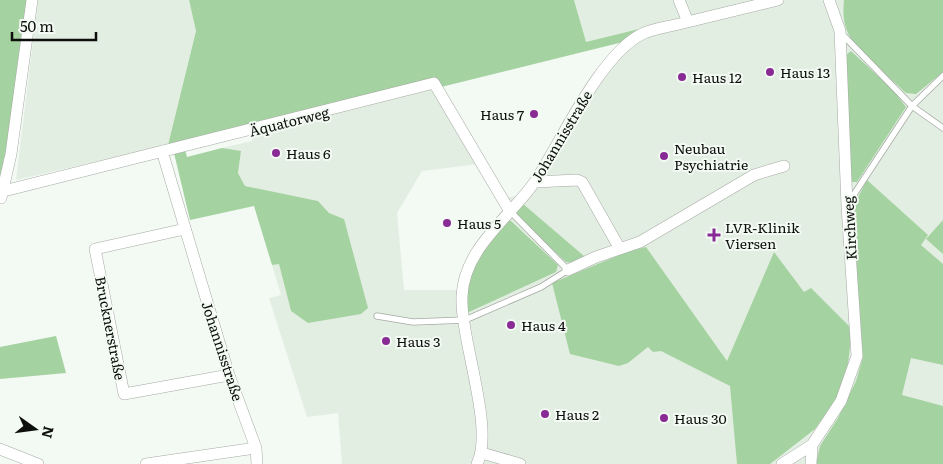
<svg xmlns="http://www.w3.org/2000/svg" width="943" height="464" font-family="Literata,serif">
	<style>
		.built { fill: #e3eee2 }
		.green { fill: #a5d2a1 }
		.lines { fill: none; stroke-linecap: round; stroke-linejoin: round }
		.lane-casing { stroke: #a5aaa4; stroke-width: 7 }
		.street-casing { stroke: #a5aaa4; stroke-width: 12 }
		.lane { stroke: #fff; stroke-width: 5.5 }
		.street { stroke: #fff; stroke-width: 11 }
		.poi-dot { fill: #892b95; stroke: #f3f9f3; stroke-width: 2 }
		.labels { text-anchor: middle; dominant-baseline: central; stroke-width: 4; stroke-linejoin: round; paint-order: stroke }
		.poi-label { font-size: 14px; fill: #0d0f0d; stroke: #f3f9f3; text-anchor: start }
		.street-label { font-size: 14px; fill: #0d0f0d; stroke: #f3f9f3 }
	</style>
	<rect width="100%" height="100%" fill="#f3f9f3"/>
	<path class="built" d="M38 0H189L196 31 168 145 16 180Z
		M574 0H943V464H342L338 413 307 417 269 298 281 295 272 265 279 263 291 311 329 213 318 201 245 186 238 173 241 152 222 148 252 141 250 134 433 89 478 164 422 171 397 213 404 290H459L475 250 502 210V205L507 197 518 196 638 30 586 43Z"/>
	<path class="green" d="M0 0H29L8 156 4 158 0 182Z
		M189 0H574L586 42 639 29 623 42 441 87 168 145 196 31Z
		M844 0H943V72L916 94 906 93C890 77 855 51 847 31 843 21 843 10 844 0Z
		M851 51 893 90 906 107 857 182H851L846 55Z
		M222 148 241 151 238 173 245 186 318 201 329 213 344 219 368 308 361 314 308 323 291 311 279 264 272 265 254 206 190 220 174 153 185 150 187 157Z
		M867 180 928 235 921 245 943 264V365L911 358 902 395 943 406V464H816L820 446 838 418 856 381 863 357 853 220 855 203Z
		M522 203 584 256 571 263 566 262 519 218 516 213Z
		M943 220V254L926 239Z
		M507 221H511L558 265 556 272 469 312 465 310 468 281 483 250Z
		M646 247 727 361 774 252 804 292 811 288 852 329 848 364 836 400 815 429 770 464H737L730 386 661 351 653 352 648 347 628 363 619 366 570 354 552 283 629 251Z
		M56 336 66 373 0 379V347Z"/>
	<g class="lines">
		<defs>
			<path id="lane" d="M841 33 912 106 943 128
				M849 202 912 106 943 76
				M377 316 413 322 465 320 541 287 568 270 509 210"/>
			<path id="street" d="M679 0 688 22
				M162 151 229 375 256 448 257 464
				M535 182 577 180 582 182 620 249
				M0 192 434 83 509 210
				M1 198 11 154 32 0
				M185 229 95 249 124 394 229 375
				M568 270 596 257 640 242 754 175 784 166
				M0 449 38 464
				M482 453 520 464
				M146 464 256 448
				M477 464C495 428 460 339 462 296 464 247 512 216 536 180 562 140 600 55 642 34 652 29 667 27 679 24 712 16 745 8 778 0
				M782 464 812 445 841 401 857 356 847 206 840 31 829 0
				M811 464 812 445"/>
		</defs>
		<use href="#lane" class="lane-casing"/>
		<use href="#street" class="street-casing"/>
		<use href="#lane" class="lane"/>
		<use href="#street" class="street"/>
	</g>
	<g class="poi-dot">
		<circle cx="770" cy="72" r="5"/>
		<circle cx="682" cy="77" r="5"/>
		<circle cx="534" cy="114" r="5"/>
		<circle cx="276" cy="153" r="5"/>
		<circle cx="664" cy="156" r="5"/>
		<circle cx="447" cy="223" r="5"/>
		<path d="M711.5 227.5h5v5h5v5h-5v5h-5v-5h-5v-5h5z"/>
		<circle cx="511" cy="325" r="5"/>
		<circle cx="386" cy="341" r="5"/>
		<circle cx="545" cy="414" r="5"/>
		<circle cx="664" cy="418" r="5"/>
	</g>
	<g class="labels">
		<g class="poi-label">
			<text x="780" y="72">Haus 13</text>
			<text x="692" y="77">Haus 12</text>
			<text x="524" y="114" text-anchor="end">Haus 7</text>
			<text x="674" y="148">Neubau<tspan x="674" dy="16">Psychiatrie</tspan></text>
			<text x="286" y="153">Haus 6</text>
			<text x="457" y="223">Haus 5</text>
			<text x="725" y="227">LVR-Klinik<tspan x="725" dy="16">Viersen</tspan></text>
			<text x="521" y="325">Haus 4</text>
			<text x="396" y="341">Haus 3</text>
			<text x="555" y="414">Haus 2</text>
			<text x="674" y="418">Haus 30</text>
		</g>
		<g class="street-label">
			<text transform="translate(289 121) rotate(-14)">Äquatorweg</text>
			<text transform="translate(561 136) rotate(-59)">Johannisstraße</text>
			<text transform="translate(849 228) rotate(-93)">Kirchweg</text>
			<text transform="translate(111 328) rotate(79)">Brucknerstraße</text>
			<text transform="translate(223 351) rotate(72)">Johannisstraße</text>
		</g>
	</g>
	<g transform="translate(35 429) rotate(104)" stroke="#f3f9f3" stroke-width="4" paint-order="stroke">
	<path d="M0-4L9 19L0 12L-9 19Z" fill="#0d0f0d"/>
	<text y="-8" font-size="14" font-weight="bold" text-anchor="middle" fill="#0d0f0d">N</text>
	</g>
	<path d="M12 32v8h84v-8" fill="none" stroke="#0d0f0d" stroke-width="2.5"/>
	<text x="20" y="32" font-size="15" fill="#0d0f0d" stroke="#f3f9f3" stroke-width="4" paint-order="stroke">50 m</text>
</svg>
